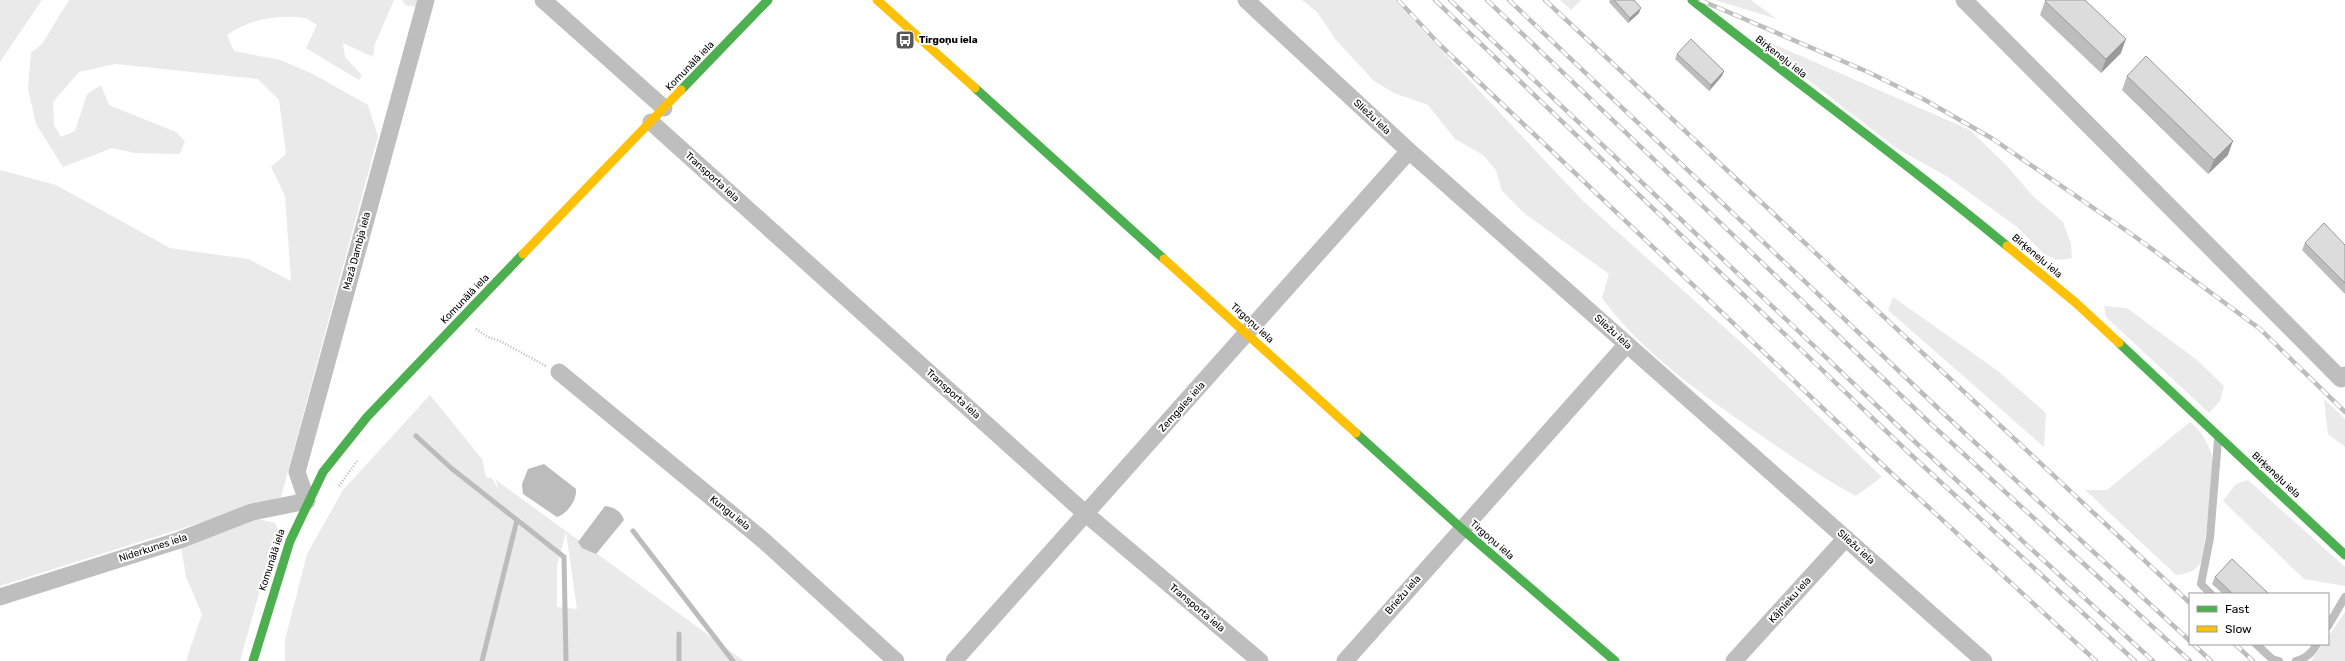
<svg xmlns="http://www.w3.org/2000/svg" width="2345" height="661" font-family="Rubik,sans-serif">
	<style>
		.green { fill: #eaeaea; fill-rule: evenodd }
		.water { fill: #bcbcbc }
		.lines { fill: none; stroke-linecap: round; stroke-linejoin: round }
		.stream { stroke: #bcbcbc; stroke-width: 5 }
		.path { stroke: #b8b8b8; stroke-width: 2.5; stroke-dasharray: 1 2; stroke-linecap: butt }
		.lane { stroke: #bebebe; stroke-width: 8 }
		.street { stroke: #bebebe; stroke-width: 17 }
		.fast { stroke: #4caf50; stroke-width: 9 }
		.slow { stroke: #ffc107; stroke-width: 9 }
		.rail-casing { stroke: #bdbdbd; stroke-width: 4.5 }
		.rail { stroke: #fff; stroke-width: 3; stroke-dasharray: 9; stroke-linecap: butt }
		.wall { fill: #bdbdbd }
		.shaded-wall { fill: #9a9a9a }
		.building { fill: #dcdcdc; stroke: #9a9a9a }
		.labels { text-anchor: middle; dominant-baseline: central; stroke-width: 4; stroke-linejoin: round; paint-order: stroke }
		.poi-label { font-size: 10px; font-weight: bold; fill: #000; stroke: #fff; text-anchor: start }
		.street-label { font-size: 10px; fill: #000; stroke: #fff }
	</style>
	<rect width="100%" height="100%" fill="#fff"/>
	<path class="green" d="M0 0H42L0 62Z
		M69 0H394L375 44 373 57 343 43 345 57 362 75 359 80 306 48 317 25C313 23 308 18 304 18 279 14 247 20 227 35L234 51 280 60 311 73 368 105 378 136 281 497 0 586V170L56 185 170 248 248 259 291 281 285 196 271 167 286 154 279 100 258 79 115 64 79 72 53 102 54 125 61 137 75 131 87 94 101 85 109 105 176 132 185 141 180 154 135 153 112 148 63 167 36 124 28 89 31 53 42 44Z
		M402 0H420L418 7 405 5Z
		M1302 0H1394L1582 200 1753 353 1882 477 1856 496C1822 478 1791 456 1759 434 1703 395 1643 354 1602 298L1609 274 1524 213 1502 191 1496 170 1483 155 1455 139 1428 105 1394 93 1374 81 1336 40 1317 12Z
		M1560 0H1581L1571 10Z
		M1715 0H1751L1777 19Z
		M1771 43 1970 130 2007 166 2031 194 2063 222 2071 244 2072 258 2058 260 2044 254 2017 227 1948 177 1896 148 1771 51Z
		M1893 297 1998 371 2046 413 2044 447 1888 310Z
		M2104 306 2127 308 2197 360 2224 386 2220 401 2209 413 2106 317Z
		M430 395 482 459 486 477 492 478 498 489 496 480 744 661H285V640L307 554 343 490ZM566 532 577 609 557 607V566Z
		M2324 399 2345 419V447L2328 434Z
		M2190 422C2200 429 2208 443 2212 455 2214 463 2205 557 2200 564 2194 572 2185 574 2176 575L2085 490H2107Z
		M2248 480 2345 567V586L2304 579 2223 501 2236 484Z
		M254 518 275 523 279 531 267 565 240 661H186L202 614 186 577 181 547 235 528Z
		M2345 612V661H2311L2323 644H2328V637Z"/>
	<path class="water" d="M544 464 576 489C577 500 568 513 557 517L523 494 522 484 528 469Z
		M605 506C614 507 621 511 624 520L596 554 582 548 578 542Z"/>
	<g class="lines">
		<path class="stream" d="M416 436 451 468 564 557 566 661
			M633 531 733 661
			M679 634V661
			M482 661 517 520"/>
		<path class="path" d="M476 329 488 337 500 341 546 366
			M339 486 357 461"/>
		<path class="lane" d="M2211 594 2201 584 2210 538 2218 440
			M2328 626 2345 597
			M2256 644 2272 659 2279 661
			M2296 661C2306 659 2312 653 2317 644"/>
		<path class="street" d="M543 0 664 108
			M1246 0 1409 151 1984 661
			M1964 0 2341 379 2345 375
			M651 122 1086 514 1260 661
			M559 372 763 540 896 661
			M0 597 180 540 252 512 307 501 297 472 426 0
			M954 661 1409 151
			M1345 661 1627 344
			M1734 661 1846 538"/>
		<path class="fast" d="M1692 0C1796 83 1904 160 2007 246
			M975 88 1164 259
			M681 90 768 0
			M2119 343 2345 555
			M1356 433 1461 528 1615 661
			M253 661 290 541 323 472 367 417 523 254"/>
		<path class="slow" d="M877 0 975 88
			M2007 246 2076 303 2119 343
			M523 254 681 90
			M1164 259 1356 433"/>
		<defs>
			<path id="rail" d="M1398 0 1439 44 1888 470 2096 661
				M1435 0 1907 451 2135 661
				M1450 0 1914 441 2153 661
				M1487 0 1931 424 2190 661
				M1509 0 1942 412 2190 641
				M1545 0 2190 603
				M1700 0 1868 72 1925 100 1993 139 2137 238 2260 329 2345 412
				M2193 644 2211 661
				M2235 644 2253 661"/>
		</defs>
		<use href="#rail" class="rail-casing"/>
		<use href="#rail" class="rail"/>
	</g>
	<path class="wall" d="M1610 0H1634L1639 13 1628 23 1609 2Z
		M2045 1 2121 53 2101 73 2040 15Z
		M1677 54 1724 71 1722 76 1709 91 1675 59Z
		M2127 76 2228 155 2208 174 2122 90Z
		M2305 243 2345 245V294L2302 250Z
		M2215 577 2269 594H2223L2212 584Z"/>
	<path class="shaded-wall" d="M1641 8 1639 13 1628 23 1630 18Z
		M2126 39 2121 53 2101 73 2106 59Z
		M1724 71 1722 76 1709 91 1711 85Z
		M2233 141 2228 155 2208 174 2214 160Z"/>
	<path class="building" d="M1614 0H1634L1641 8 1630 18Z
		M2046 0H2085L2126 39 2106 59 2045 1Z
		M1691 39 1724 71 1711 85 1677 54Z
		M2146 56 2233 141 2214 160 2127 76Z
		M2324 223 2345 245V283L2305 243Z
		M2232 559 2269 594H2233L2215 577Z"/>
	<defs>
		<symbol id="bus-square" viewBox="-11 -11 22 22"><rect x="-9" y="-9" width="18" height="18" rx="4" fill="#595959" stroke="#fff"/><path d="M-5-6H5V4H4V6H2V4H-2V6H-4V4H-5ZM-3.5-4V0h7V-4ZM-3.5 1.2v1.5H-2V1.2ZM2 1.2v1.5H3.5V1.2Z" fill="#fff"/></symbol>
	</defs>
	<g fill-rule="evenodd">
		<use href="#bus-square" x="894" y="29" width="22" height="22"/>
	</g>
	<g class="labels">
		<g class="poi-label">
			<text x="919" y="40">Tirgoņu iela</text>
		</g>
		<g class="street-label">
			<text transform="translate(1781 57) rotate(38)">Birķeneļu iela</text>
			<text transform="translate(690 66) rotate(-46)">Komunālā iela</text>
			<text transform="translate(1372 117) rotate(43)">Sliežu iela</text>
			<text transform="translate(712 177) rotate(42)">Transporta iela</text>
			<text transform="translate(357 251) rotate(-75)">Mazā Dambja iela</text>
			<text transform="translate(2037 256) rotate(40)">Birķeneļu iela</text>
			<text transform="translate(465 299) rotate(-46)">Komunālā iela</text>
			<text transform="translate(1252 323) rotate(42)">Tirgoņu iela</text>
			<text transform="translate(1613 332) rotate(42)">Sliežu iela</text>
			<text transform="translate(953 394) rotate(42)">Transporta iela</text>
			<text transform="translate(1182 407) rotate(-48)">Zemgales iela</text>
			<text transform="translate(2276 475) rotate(43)">Birķeneļu iela</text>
			<text transform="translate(730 513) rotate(39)">Kungu iela</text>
			<text transform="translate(1492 540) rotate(41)">Tirgoņu iela</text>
			<text transform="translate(1856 547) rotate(42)">Sliežu iela</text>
			<text transform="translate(153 548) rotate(-18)">Niderkunes iela</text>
			<text transform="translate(272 560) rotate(-72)">Komunālā iela</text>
			<text transform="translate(1403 595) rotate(-49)">Briežu iela</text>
			<text transform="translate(1790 600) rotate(-48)">Kājnieku iela</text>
			<text transform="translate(1197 608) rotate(40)">Transporta iela</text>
		</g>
	</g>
	<rect x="2189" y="593" width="140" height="52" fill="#ffffff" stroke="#999999"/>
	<rect x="2197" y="606" width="20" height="6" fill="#4caf50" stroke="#999999"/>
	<text x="2225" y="613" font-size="12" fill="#000000">Fast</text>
	<rect x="2197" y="626" width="20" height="6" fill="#ffc107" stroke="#999999"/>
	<text x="2225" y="633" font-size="12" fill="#000000">Slow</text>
</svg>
